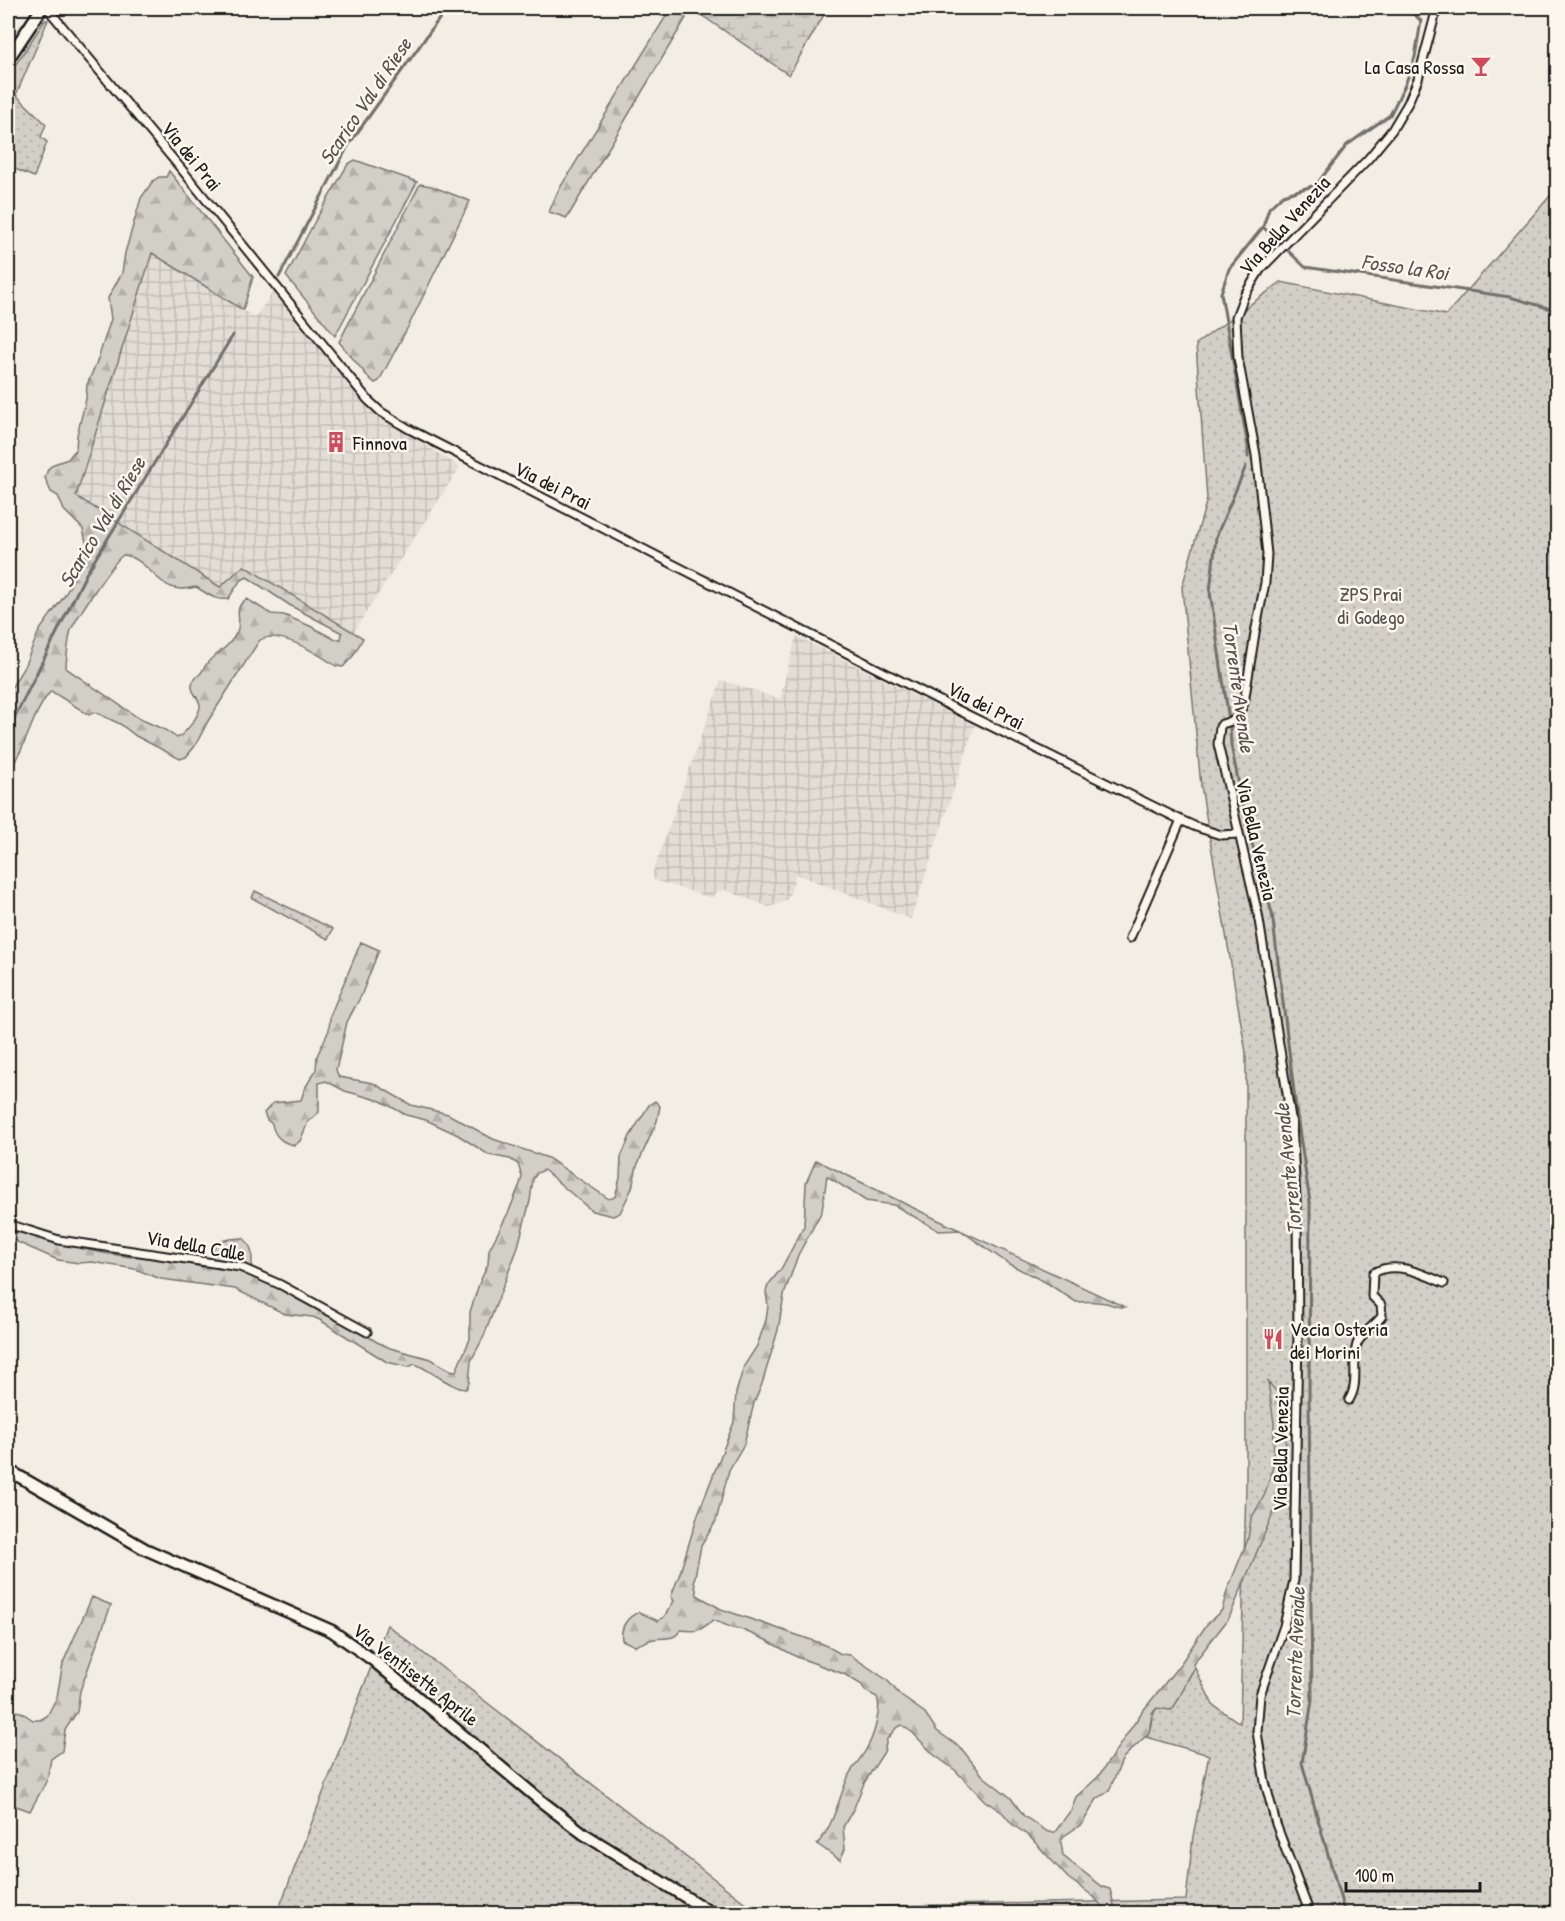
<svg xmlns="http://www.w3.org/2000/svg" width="1565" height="1921" font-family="'Patrick Hand',sans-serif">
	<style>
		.industrial { fill: url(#industrial-grid) }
		.grass { fill: url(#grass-dots); stroke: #777671; stroke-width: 1.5 }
		.forest { fill: url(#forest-firs); stroke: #777671; stroke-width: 1.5; fill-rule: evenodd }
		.wetland { fill: url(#wetland-marsh); stroke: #777671; stroke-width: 1.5 }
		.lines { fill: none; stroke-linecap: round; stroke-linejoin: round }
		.stream { stroke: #716f6b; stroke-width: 3 }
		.street-casing { stroke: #1c1c1c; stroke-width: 11 }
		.secondary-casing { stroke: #1c1c1c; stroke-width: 15 }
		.primary-casing { stroke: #1c1c1c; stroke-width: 15 }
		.street { stroke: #fbf7ec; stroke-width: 7 }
		.secondary { stroke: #fbf7ec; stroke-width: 10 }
		.primary { stroke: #fbf7ec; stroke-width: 10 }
		.labels { text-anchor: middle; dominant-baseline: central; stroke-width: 5; stroke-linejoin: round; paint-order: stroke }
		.poi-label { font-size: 20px; fill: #1c1c1c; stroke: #fbf7ec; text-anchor: start }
		.street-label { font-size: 20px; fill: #1c1c1c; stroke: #fbf7ec }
		.park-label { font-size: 20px; fill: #53524f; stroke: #fbf7ec }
		.water-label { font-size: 21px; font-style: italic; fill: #545351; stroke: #fbf7ec }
	</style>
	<defs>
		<pattern id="industrial-grid" width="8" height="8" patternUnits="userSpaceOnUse" patternTransform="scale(1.5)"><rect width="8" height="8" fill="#e2ded5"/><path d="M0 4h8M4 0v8" fill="none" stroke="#c1beb6"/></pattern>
		<pattern id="grass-dots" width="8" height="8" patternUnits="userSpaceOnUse" patternTransform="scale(1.5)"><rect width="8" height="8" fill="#d2cfc6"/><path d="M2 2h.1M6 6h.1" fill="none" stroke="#b4b1aa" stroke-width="1.8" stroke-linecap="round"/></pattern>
		<pattern id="forest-firs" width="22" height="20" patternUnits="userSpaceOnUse" patternTransform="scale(1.5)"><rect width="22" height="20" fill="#d2cfc6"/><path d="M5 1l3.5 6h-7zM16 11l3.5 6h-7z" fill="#b4b1aa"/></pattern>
		<pattern id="wetland-marsh" width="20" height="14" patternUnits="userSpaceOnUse" patternTransform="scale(1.5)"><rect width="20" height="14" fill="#d2cfc6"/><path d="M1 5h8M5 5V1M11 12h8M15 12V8" fill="none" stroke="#b4b1aa"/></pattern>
	</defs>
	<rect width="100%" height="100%" fill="#f2eee4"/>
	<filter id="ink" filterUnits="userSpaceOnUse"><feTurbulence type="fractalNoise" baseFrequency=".0167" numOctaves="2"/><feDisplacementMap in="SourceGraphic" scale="12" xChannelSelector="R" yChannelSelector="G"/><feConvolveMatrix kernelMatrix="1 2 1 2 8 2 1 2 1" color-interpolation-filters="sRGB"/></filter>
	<g filter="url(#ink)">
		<path class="industrial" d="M152 253 255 318 273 292 370 410 460 467 353 633 244 566 220 587 76 496Z
			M796 636 975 725 911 919 796 874 789 896 784 902 769 907 725 890 715 893 712 898 654 880 653 872 721 680 780 699Z"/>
		<path class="grass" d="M45 20H48L16 95 46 124 41 137 47 142 34 177 8 166V76Z
			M1557 188V1913L277 1914 387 1625 753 1909 1186 1900 1193 1836 1209 1755 1146 1737C1153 1728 1150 1716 1157 1708L1171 1710C1181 1700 1185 1680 1195 1668L1213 1705 1240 1723 1246 1485V1053L1201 786 1182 587 1207 499 1196 344 1281 282 1446 315Z
			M255 891 333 929 328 939 252 898Z"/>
		<path class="forest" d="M671 8 686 18 567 218 549 212 558 191Z
			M355 160 417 182 335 336 286 276 315 221 348 164Z
			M169 171 253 277 243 310 152 253 76 496 220 587 244 566 363 638 353 656 343 667 336 666C320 655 276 627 259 641L208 721 195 746 186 757 180 759 136 736 120 724 95 712 89 715 51 691C31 714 27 748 8 772V693L24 667 39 631 65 595 88 551 83 529 64 510 58 496 51 492 45 478 48 469 54 464 68 459 76 449 77 435 86 399 87 385 98 359 111 319 108 298 122 273 125 253 141 198 153 181 159 177H166ZM123 555C147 557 156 588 181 589 186 589 191 588 196 587 207 593 214 601 228 599L240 581 247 577 291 606 342 633 341 639H334L310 626 284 615 271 614 247 599C231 609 243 617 237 632 231 644 222 650 212 658 207 662 204 668 201 673 198 676 193 680 192 684 190 692 199 697 200 705 201 714 185 734 177 738L165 730 140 719 66 668C66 661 69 636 71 630 77 617 113 562 123 555Z
			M420 184 431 186 470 201 408 327 379 381 375 383 368 377 339 342Z
			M361 942 379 950 361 996 347 1022 336 1070 339 1077 373 1083 411 1105 448 1114 493 1139 548 1158 609 1199 615 1197 620 1178 621 1157 630 1136 649 1105 655 1101 660 1106 657 1121 637 1166 632 1188 620 1213 613 1216 592 1211 544 1170 537 1173 533 1179 530 1201 517 1250 484 1336 471 1361 469 1383 466 1389C453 1389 429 1369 415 1364L408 1367 387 1362 320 1320 313 1317 285 1314 235 1289 161 1279 135 1269 92 1262 79 1263 58 1260 8 1238V1230L14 1233 28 1232 62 1244 103 1253 131 1257 145 1255 202 1267H209L214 1263C209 1238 225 1239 243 1238 253 1245 253 1258 251 1269L297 1299 321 1312 334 1316 377 1342 390 1348 431 1359 450 1370 456 1371 470 1339V1312L479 1284 488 1264 489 1250 509 1211 520 1184 522 1177 518 1164 510 1159 489 1155 458 1135 426 1120 406 1115 381 1101 345 1091 326 1081 319 1083V1112L308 1122 300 1141 295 1145C283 1144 274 1136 272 1124L267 1120 264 1113 273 1103 301 1100 305 1088 316 1070 317 1056 329 1030 330 1016Z
			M816 1160 938 1220 1125 1307C1117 1308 1114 1305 1106 1303 1096 1301 1087 1301 1076 1302L1047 1283 1009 1264 960 1230 939 1231 894 1205 866 1201 827 1176 822 1211 798 1255 784 1295 778 1330 762 1384 754 1403 744 1444 729 1470 716 1521 701 1546 694 1581 697 1595 721 1609 823 1644 841 1654 850 1655 887 1680 901 1696 925 1713 937 1731 961 1748 983 1776 1011 1798 1024 1816 1048 1832H1055L1071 1810 1076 1797 1098 1777 1142 1712 1181 1663 1207 1624 1222 1610 1227 1591 1248 1539 1251 1519 1265 1494 1273 1466 1274 1423 1268 1382 1277 1392 1286 1394 1285 1485 1229 1618 1193 1664 1195 1668C1185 1680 1181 1700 1171 1710L1157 1708 1152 1713 1149 1733 1123 1758 1109 1791 1097 1799 1082 1824 1064 1836 1061 1842 1063 1856 1103 1887 1110 1889 1116 1913H1105L1102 1906 1093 1896 1068 1878 1030 1837 1012 1824 1003 1813 985 1801 955 1770 933 1754 913 1733 902 1725 896 1728 887 1739 884 1752 864 1783 854 1808 843 1827 845 1849 840 1860 817 1844C833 1829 840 1793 850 1773 856 1763 864 1755 868 1746 874 1735 882 1708 877 1697L865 1691 862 1685 844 1674 797 1657 766 1640 740 1629 733 1628 713 1620C699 1631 699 1632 681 1630 673 1641 666 1637 654 1639 648 1640 641 1644 635 1646L622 1640C620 1627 627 1617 639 1612L658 1621 664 1617 674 1601 671 1596 679 1576 698 1514 734 1422 736 1393 744 1366 757 1346 766 1320 768 1306 766 1292 768 1285 781 1269 804 1226 806 1183Z
			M92 1597 111 1605 80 1691 77 1712 65 1730 62 1751 51 1759 47 1780 30 1811 8 1803V1710L21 1712 33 1720H40L47 1716 57 1697 63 1663Z"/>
		<path class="wetland" d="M691 8H828L789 75Z"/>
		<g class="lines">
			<path class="stream" d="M1263 227 1305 267 1510 297 1558 311
				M279 277 349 144 447 8
				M1248 457V447L1221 293 1229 269 1263 227 1269 208 1283 195 1316 185 1347 145 1390 115 1405 85 1415 57 1421 21 1408 8
				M1246 466 1216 537 1210 592 1230 727 1231 745 1248 830 1272 913 1297 1116 1310 1202 1309 1397 1312 1700 1302 1763 1345 1914
				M8 731 86 574 233 335"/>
			<defs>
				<path id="street" d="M47 8 183 171 368 400 381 412 409 429 952 707 1181 820 1196 827 1221 835 1238 834
					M1130 938 1181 820
					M8 1224 59 1240 240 1267 281 1285 367 1332
					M1349 1400C1360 1383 1351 1363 1357 1344 1362 1332 1375 1326 1382 1316L1381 1305 1372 1296 1373 1273C1395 1260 1423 1274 1444 1283
					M1310 1914 1276 1824 1265 1782 1257 1732 1260 1695 1284 1626 1294 1580 1298 1332 1297 1216 1292 1124 1258 914 1218 744 1220 727 1222 724 1235 720 1240 712 1244 703 1255 633 1265 583 1267 554 1256 455 1238 358 1236 317 1244 296 1260 270 1368 159 1392 130 1408 103 1418 79 1437 8"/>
				<path id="secondary" d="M8 1470 145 1549 332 1631 373 1660 541 1801 584 1834 713 1914"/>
				<path id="primary" d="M8 59 42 8"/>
			</defs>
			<use href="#street" class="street-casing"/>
			<use href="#secondary" class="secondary-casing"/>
			<use href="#primary" class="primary-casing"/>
			<use href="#street" class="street"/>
			<use href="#secondary" class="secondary"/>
			<use href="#primary" class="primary"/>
		</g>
	</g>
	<defs>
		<symbol id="bar-bare" viewBox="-9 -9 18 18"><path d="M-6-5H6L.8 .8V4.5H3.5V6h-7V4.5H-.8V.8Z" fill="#d1495b" stroke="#fbf7ec" stroke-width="2.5" paint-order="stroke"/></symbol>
		<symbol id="building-bare" viewBox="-9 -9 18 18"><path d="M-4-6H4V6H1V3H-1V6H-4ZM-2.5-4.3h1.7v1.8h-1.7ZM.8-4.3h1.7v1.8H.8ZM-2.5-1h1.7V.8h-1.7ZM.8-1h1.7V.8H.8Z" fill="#d1495b" stroke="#fbf7ec" stroke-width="2.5" paint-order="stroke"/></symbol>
		<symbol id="restaurant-bare" viewBox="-9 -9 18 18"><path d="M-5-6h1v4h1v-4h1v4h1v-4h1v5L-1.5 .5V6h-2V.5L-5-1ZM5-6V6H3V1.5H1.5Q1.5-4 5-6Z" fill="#d1495b" stroke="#fbf7ec" stroke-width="2.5" paint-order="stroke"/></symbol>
	</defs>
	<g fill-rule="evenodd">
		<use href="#bar-bare" x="1466" y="51" width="30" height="30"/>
		<use href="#building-bare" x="321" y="427" width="30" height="30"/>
		<use href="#restaurant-bare" x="1258" y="1324" width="30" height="30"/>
	</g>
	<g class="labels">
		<g class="poi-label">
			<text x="1464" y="66" text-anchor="end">La Casa Rossa</text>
			<text x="353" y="442">Finnova</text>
			<text x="1290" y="1328">Vecia Osteria<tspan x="1290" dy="23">dei Morini</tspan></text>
		</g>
		<g class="street-label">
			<text transform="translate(192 156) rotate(51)">Via dei Prai</text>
			<text transform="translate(1284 225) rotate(-48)">Via Bella Venezia</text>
			<text transform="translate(553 485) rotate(27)">Via dei Prai</text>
			<text transform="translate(986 705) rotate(27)">Via dei Prai</text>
			<text transform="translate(1257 839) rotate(77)">Via Bella Venezia</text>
			<text transform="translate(196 1245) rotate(10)">Via della Calle</text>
			<text transform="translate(1280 1449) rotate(-89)">Via Bella Venezia</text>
			<text transform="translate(416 1674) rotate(38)">Via Ventisette Aprile</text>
		</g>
		<g class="park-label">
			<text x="1371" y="593">ZPS Prai<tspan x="1371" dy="23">di Godego</tspan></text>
		</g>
		<g class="water-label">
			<text transform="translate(365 101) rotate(-56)">Scarico Val di Riese</text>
			<text transform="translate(1405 267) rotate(8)">Fosso la Roi</text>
			<text transform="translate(102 522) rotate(-59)">Scarico Val di Riese</text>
			<text transform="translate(1239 687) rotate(82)">Torrente Avenale</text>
			<text transform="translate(1288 1169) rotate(-96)">Torrente Avenale</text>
			<text transform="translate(1295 1653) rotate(-88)">Torrente Avenale</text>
		</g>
	</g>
	<rect width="1565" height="1921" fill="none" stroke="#fbf7ec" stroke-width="30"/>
	<rect x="15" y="15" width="1535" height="1891" fill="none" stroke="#1c1c1c" stroke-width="2" filter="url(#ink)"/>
	<path d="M1346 1882v9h134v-9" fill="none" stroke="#1c1c1c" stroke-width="3"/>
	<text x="1355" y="1882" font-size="18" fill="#1c1c1c" stroke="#fbf7ec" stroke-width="4.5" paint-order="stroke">100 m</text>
</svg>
